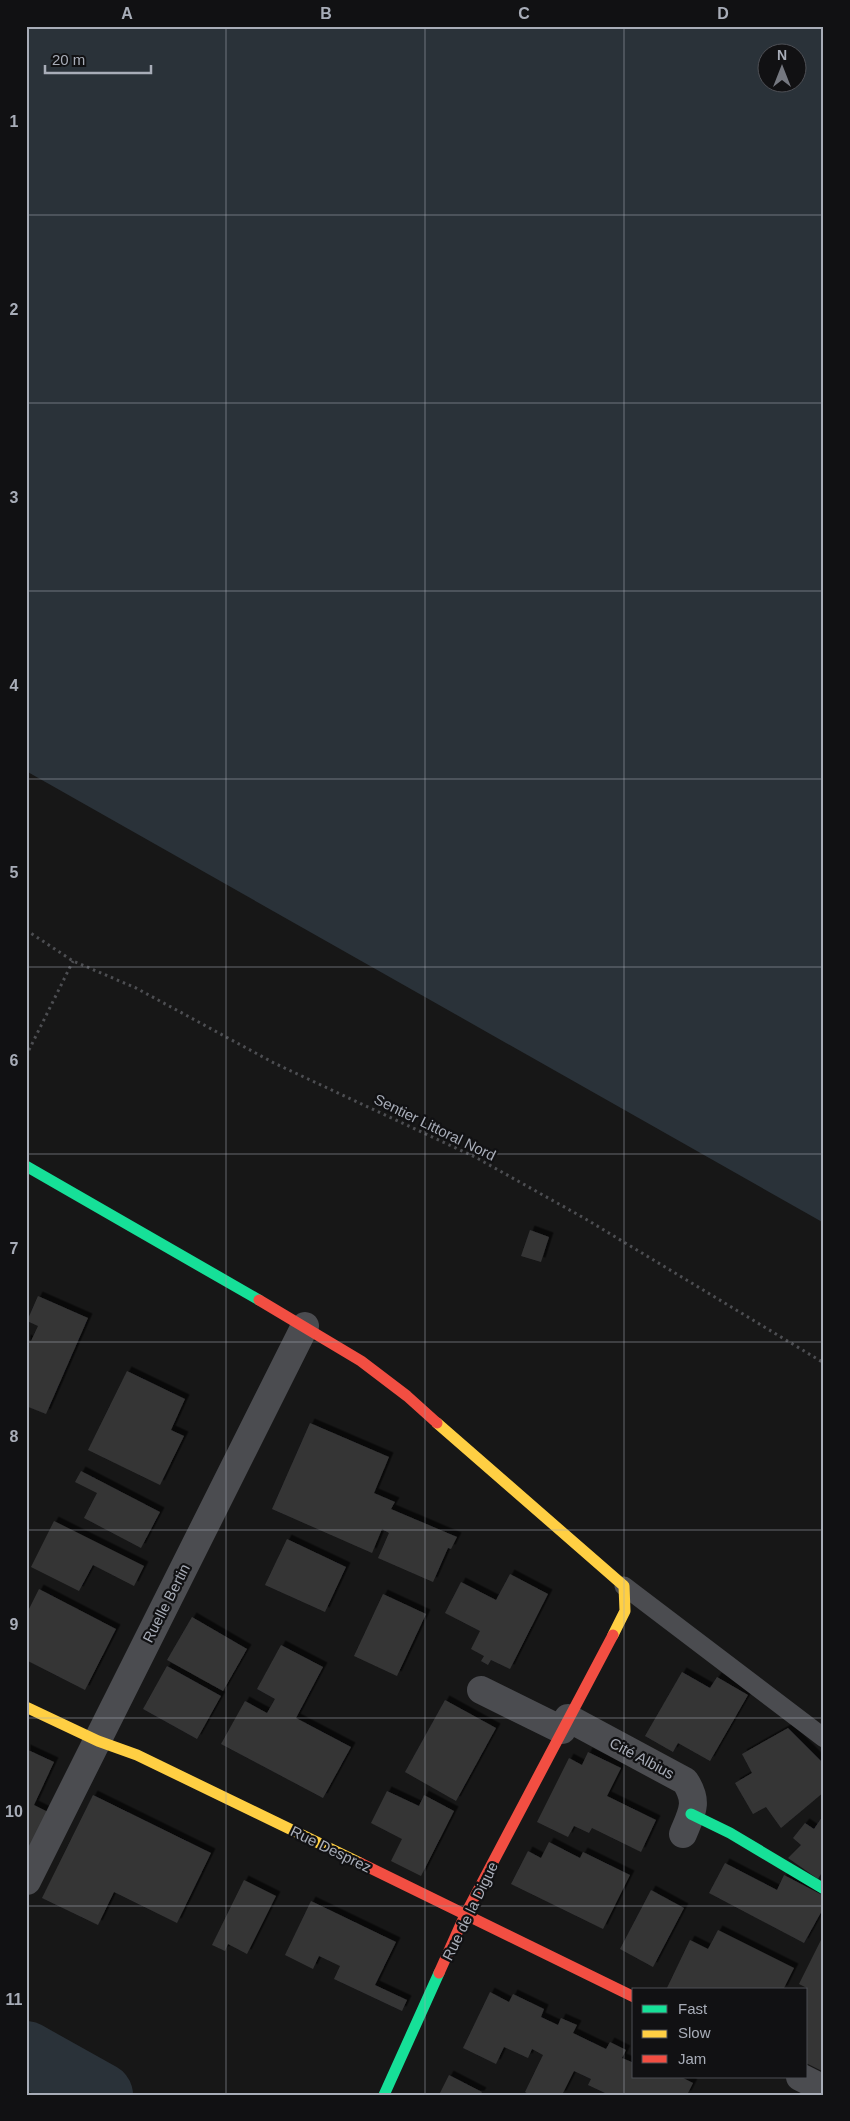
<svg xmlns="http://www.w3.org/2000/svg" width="850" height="2121" font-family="Arial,sans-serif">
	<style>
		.park { fill: url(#park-crowns) }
		.water { fill: #2a3239; fill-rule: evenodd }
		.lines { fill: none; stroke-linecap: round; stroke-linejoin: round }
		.river { stroke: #2a3239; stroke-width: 64 }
		.building { fill: #353536; filter: url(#shadow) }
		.path { stroke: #4d4e52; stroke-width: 3; stroke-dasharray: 2.5 4; stroke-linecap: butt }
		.lane { stroke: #4b4c50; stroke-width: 19 }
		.street { stroke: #4b4c50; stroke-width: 28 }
		.fast { stroke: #16e098; stroke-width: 11 }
		.slow { stroke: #ffcf43; stroke-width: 11 }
		.jam { stroke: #f24e42; stroke-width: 11 }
		.grid { fill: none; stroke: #a8adb8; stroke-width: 1; stroke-opacity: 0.55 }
		.labels { text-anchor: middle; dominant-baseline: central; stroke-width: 4.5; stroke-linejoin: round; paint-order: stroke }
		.street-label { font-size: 15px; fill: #a8adb8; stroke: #111113 }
		.neatline { fill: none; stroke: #a8adb8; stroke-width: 2 }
		.grid-label { font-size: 16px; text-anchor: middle; font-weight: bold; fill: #a8adb8 }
	</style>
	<defs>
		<pattern id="park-crowns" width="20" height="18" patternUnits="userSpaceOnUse" patternTransform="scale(1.25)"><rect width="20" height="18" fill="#1d241e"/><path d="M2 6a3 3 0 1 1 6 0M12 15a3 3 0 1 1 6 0" fill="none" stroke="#3b413d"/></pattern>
		<filter id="shadow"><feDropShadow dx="4.5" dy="-4.5" stdDeviation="0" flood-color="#0009"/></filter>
	</defs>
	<rect width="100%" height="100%" fill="#171717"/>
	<path class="park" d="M26 2077 60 2095H26Z"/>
	<path class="water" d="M26 26H824V1223L26 771ZM768 52H798V82H768Z"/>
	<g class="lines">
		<path class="river" d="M26 2053 101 2095"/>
	</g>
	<path class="building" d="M530 1230 549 1237 541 1262 521 1256Z
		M38 1296 88 1318 46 1414 26 1406V1339L31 1341 38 1326 27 1321Z
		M127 1371 185 1399 171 1430 184 1436 160 1485 88 1450Z
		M310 1423 389 1457 374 1493 395 1502 391 1509 457 1537 451 1549 448 1548 433 1582 378 1558 389 1533 382 1529 372 1553 272 1509Z
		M81 1471 160 1512 141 1548 84 1518 97 1493 75 1482Z
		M54 1521 144 1566 134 1586 93 1565 79 1591 31 1567Z
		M287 1539 346 1567 325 1612 265 1585Z
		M510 1574 548 1594 510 1669 491 1660 488 1665 481 1661 484 1656 471 1649 480 1631 445 1613 461 1582 496 1600Z
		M39 1589 116 1629 85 1690 26 1660V1615Z
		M383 1594 426 1614 397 1676 354 1656Z
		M192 1617 247 1649 223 1691 167 1660Z
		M281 1645 323 1667 296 1718 351 1747 323 1798 221 1744 245 1701 267 1713 275 1699 257 1689Z
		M167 1666 221 1696 197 1739 143 1709Z
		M682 1672 710 1688 717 1677 748 1695 710 1761 678 1743 673 1752 645 1736Z
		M445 1700 496 1728 456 1801 405 1772Z
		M788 1728 824 1764V1792L781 1828 766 1807 753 1814 735 1783 752 1773 742 1754Z
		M26 1749 54 1762 34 1805 48 1812 26 1858Z
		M588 1752 621 1768 607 1796 656 1820 641 1852 592 1828 589 1833 574 1826 568 1837 537 1822 569 1758 582 1765Z
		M387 1791 419 1806 424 1795 454 1811 421 1876 391 1861 402 1839 371 1823Z
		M93 1795 211 1853 177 1923 114 1892 98 1925 42 1898Z
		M824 1814V1869L818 1879 788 1858 801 1845 793 1838 805 1823 814 1829Z
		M549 1842 580 1858 583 1852 630 1875 603 1929 511 1884 528 1851 541 1858Z
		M725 1863 777 1890 784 1875 824 1896V1907L804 1943 709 1893Z
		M244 1880 276 1896 247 1954 228 1944 225 1951 212 1945Z
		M651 1890 684 1908 653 1967 620 1949Z
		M311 1901 396 1942 375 1985 407 2000 402 2011 334 1979 340 1966 319 1956 313 1969 285 1955Z
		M718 1930 794 1968 783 1990H666L690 1940 708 1949Z
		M824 1934V2047L822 2051 824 2052V2072L806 2063 807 1988 799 1984Z
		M490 1992 509 2002 513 1994 544 2009 541 2017 558 2025 561 2018 577 2025 573 2033 606 2049 610 2042 626 2050 622 2058 634 2063V2077H681L693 2083 687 2095H604L605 2093 588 2085 591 2079 574 2071 562 2095H530L525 2092 543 2055 532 2049 528 2058 504 2047 496 2064 463 2048Z
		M449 2075 482 2092 480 2095H439Z"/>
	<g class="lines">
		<path class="path" d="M26 930 73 961 136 988 274 1063 475 1157 584 1218 824 1363
			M26 1056 73 961"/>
		<path class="lane" d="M624 1586 824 1738"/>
		<path class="street" d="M481 1690 562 1730
			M568 1718 685 1781C699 1802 692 1812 683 1834
			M27 1881 305 1326
			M800 2077 824 2089"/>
		<path class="fast" d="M26 1166 259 1300
			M691 1814 730 1833 824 1889
			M384 2095 439 1973"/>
		<path class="slow" d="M437 1423 624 1586 625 1611 613 1635
			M26 1707 98 1741 137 1755 360 1863"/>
		<path class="jam" d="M259 1300 361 1361 407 1396 437 1423
			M360 1863 634 1997
			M439 1973 465 1915 613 1635"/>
	</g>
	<path class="grid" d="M226 26V2095M425 26V2095M624 26V2095M26 215H824M26 403H824M26 591H824M26 779H824M26 967H824M26 1154H824M26 1342H824M26 1530H824M26 1718H824M26 1906H824"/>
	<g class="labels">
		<g class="street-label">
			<text transform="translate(435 1127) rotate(26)">Sentier Littoral Nord</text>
			<text transform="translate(166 1603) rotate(-63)">Ruelle Bertin</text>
			<text transform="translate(642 1758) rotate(28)">Cité Albius</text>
			<text transform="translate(331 1849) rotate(26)">Rue Desprez</text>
			<text transform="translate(470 1911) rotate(-64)">Rue de la Digue</text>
		</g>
	</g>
	<rect width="850" height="2121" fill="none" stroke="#111113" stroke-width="55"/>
	<rect x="632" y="1988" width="175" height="90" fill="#111113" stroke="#4d4f55"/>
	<rect x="642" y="2005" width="25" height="8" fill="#16e098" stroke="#4d4f55"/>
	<text x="678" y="2014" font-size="15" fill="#a8adb8">Fast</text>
	<rect x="642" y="2030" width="25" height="8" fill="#ffcf43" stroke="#4d4f55"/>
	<text x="678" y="2038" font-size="15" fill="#a8adb8">Slow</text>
	<rect x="642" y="2055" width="25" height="8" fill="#f24e42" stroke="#4d4f55"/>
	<text x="678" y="2064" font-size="15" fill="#a8adb8">Jam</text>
	<g transform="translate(782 68)"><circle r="24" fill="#111113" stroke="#4d4f55"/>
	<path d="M0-4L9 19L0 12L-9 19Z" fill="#757880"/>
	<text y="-8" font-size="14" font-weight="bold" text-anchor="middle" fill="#a8adb8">N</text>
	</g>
	<path d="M45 65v8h106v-8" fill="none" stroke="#a8adb8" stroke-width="2.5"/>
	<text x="52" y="65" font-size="15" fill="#a8adb8" stroke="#111113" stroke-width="4" paint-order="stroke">20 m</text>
	<rect x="28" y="28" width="794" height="2066" class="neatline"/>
	<g class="grid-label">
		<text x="127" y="19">A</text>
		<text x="326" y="19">B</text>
		<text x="524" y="19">C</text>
		<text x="723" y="19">D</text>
		<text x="14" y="127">1</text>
		<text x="14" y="315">2</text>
		<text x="14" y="503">3</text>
		<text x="14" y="691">4</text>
		<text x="14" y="878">5</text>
		<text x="14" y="1066">6</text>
		<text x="14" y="1254">7</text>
		<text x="14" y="1442">8</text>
		<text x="14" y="1630">9</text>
		<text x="14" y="1817">10</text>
		<text x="14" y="2005">11</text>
	</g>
</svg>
